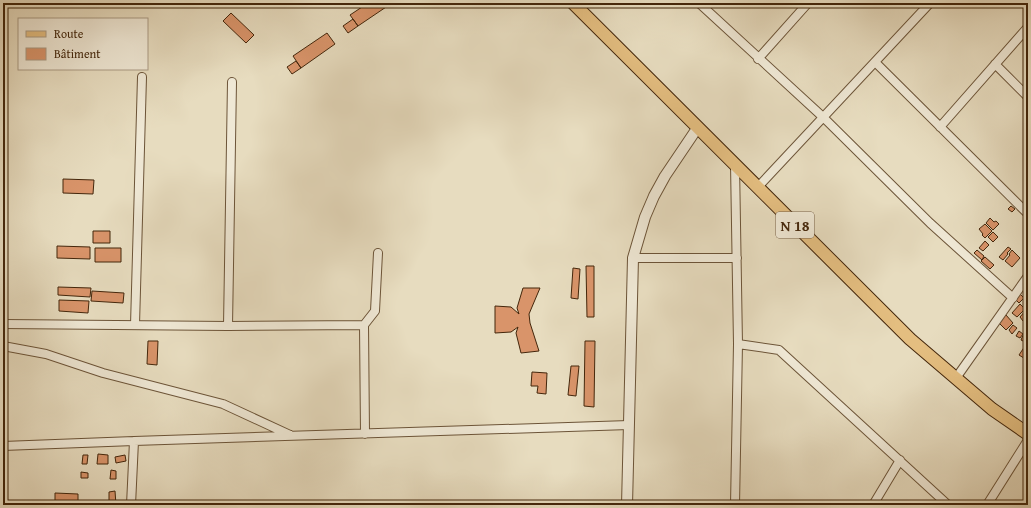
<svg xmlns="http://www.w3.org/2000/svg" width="1031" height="508" font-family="'Gentium Book Plus',serif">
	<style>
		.building { fill: #d9946a; stroke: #43260b }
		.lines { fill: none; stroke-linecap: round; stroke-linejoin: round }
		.minor-casing { stroke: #6c5438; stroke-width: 10 }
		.tertiary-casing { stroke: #6c5438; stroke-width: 12 }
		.primary-casing { stroke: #43260b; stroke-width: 14 }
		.minor { stroke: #efe8d5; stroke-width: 8 }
		.tertiary { stroke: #efe8d5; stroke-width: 10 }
		.primary { stroke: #e4be80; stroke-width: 12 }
		.labels { text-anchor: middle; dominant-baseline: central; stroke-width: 3; stroke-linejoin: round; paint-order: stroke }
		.shield { fill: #efe8d5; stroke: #776048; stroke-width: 1 }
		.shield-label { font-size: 15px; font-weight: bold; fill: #43260b }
	</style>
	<rect width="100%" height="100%" fill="#e7dcbf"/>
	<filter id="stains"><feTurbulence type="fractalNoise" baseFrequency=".005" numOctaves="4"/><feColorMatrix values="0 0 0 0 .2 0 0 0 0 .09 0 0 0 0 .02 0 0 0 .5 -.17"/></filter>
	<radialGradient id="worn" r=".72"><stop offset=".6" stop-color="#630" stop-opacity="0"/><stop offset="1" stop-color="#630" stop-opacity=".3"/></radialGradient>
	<path class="building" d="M368 3H392L358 26 350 15Z
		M231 13 254 35 246 43 223 21Z
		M353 19 358 26 348 33 343 26Z
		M327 33 335 44 301 68 293 56Z
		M296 61 301 68 292 74 287 67Z
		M63 179 94 180 93 194 63 193Z
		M1011 206 1015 209 1012 212 1008 209Z
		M990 218 994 222 996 221 999 224 993 230 986 223Z
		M985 224 992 231 985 238 982 235 983 234 979 229Z
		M93 231H110V243H93Z
		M993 232 998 237 993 242 988 237Z
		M985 241 989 245 983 251 979 248Z
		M57 246 90 247V259L57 258Z
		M1008 247 1011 249 1007 253 1008 254 1003 260 999 257Z
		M95 248H121V262H95Z
		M977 250 984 256 982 260 974 253Z
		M1012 250 1020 258 1012 267 1005 261 1010 255 1009 254Z
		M985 257 994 265 990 269 981 261Z
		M586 266H594V317H587Z
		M573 268 580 269 578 299 571 298Z
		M58 287 91 288 90 297 58 295Z
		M523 288H540L529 314 530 323 539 351 521 353 516 333 518 327 511 332 495 333V306L511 307 519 314 517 308Z
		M92 291 124 293 123 303 91 301Z
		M1020 294 1024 298 1019 303 1015 299Z
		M59 300 89 301 88 313 59 311Z
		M1020 304 1025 309 1017 317 1012 313Z
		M1026 310 1028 312V315L1023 321 1020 317Z
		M1006 315 1013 323 1006 330 998 322Z
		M1013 325 1017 328 1012 334 1009 330Z
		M1019 331 1023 334 1020 338 1016 336Z
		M1024 333 1028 336 1025 342 1021 340Z
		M148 341H158L157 365 147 364Z
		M585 341H595L594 407 584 406Z
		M1027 343H1028L1027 360 1019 355Z
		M571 366H579L576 396 568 395Z
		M532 372 547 373 546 394 537 393 538 386H531Z
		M98 454 108 455V464H97Z
		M83 455H88L87 464H82Z
		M125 455 126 461 116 463 115 457Z
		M111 470 116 471V479H110Z
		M81 472 88 473V478H81Z
		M115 491 116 505H109V492Z
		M55 493 78 494V502L55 501Z"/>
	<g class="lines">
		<defs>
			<path id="minor" d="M699 3 824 118 930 223 1013 298
				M758 59 808 3
				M876 63 1028 214
				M995 64 1028 97
				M940 127 1028 27
				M735 164 738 344 735 505
				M757 188 930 3
				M633 258H737
				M3 324 228 326 364 325
				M135 325 142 77
				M228 326 232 82
				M738 344 779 350 948 505
				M3 346 46 354 103 373 223 404 290 435
				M956 378 1028 276
				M365 434 364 325 375 311 378 253
				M3 446 134 441 629 425
				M131 505 134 441
				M873 505 900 460
				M987 505 1028 440"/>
			<path id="tertiary" d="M627 505 633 258 645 217 654 196 665 176 698 127"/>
			<path id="primary" d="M573 3 910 339 992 409 1028 434"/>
		</defs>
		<use href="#minor" class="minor-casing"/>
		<use href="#tertiary" class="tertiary-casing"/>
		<use href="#primary" class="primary-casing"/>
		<use href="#minor" class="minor"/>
		<use href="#tertiary" class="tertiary"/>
		<use href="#primary" class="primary"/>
	</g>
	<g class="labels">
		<rect class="shield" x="776" y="212" width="38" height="26" rx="3"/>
		<g class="shield-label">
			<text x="795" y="225">N 18</text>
		</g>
	</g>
	<rect width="1031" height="508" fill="none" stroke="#e7dcbf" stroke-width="16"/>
	<rect x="4" y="4" width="1023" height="500" fill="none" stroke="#43260b" stroke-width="2"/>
	<rect x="8" y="8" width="1015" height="492" fill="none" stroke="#43260b"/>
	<rect x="18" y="18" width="130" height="52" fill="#efe8d5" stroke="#aa9a84"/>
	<rect x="26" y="31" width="20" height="6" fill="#e4be80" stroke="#aa9a84"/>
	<text x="54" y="38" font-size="12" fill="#43260b">Route</text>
	<rect x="26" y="48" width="20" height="12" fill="#d9946a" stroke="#aa9a84"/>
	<text x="54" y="58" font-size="12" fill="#43260b">Bâtiment</text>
	<rect width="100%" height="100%" filter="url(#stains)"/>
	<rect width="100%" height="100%" fill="url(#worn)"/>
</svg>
